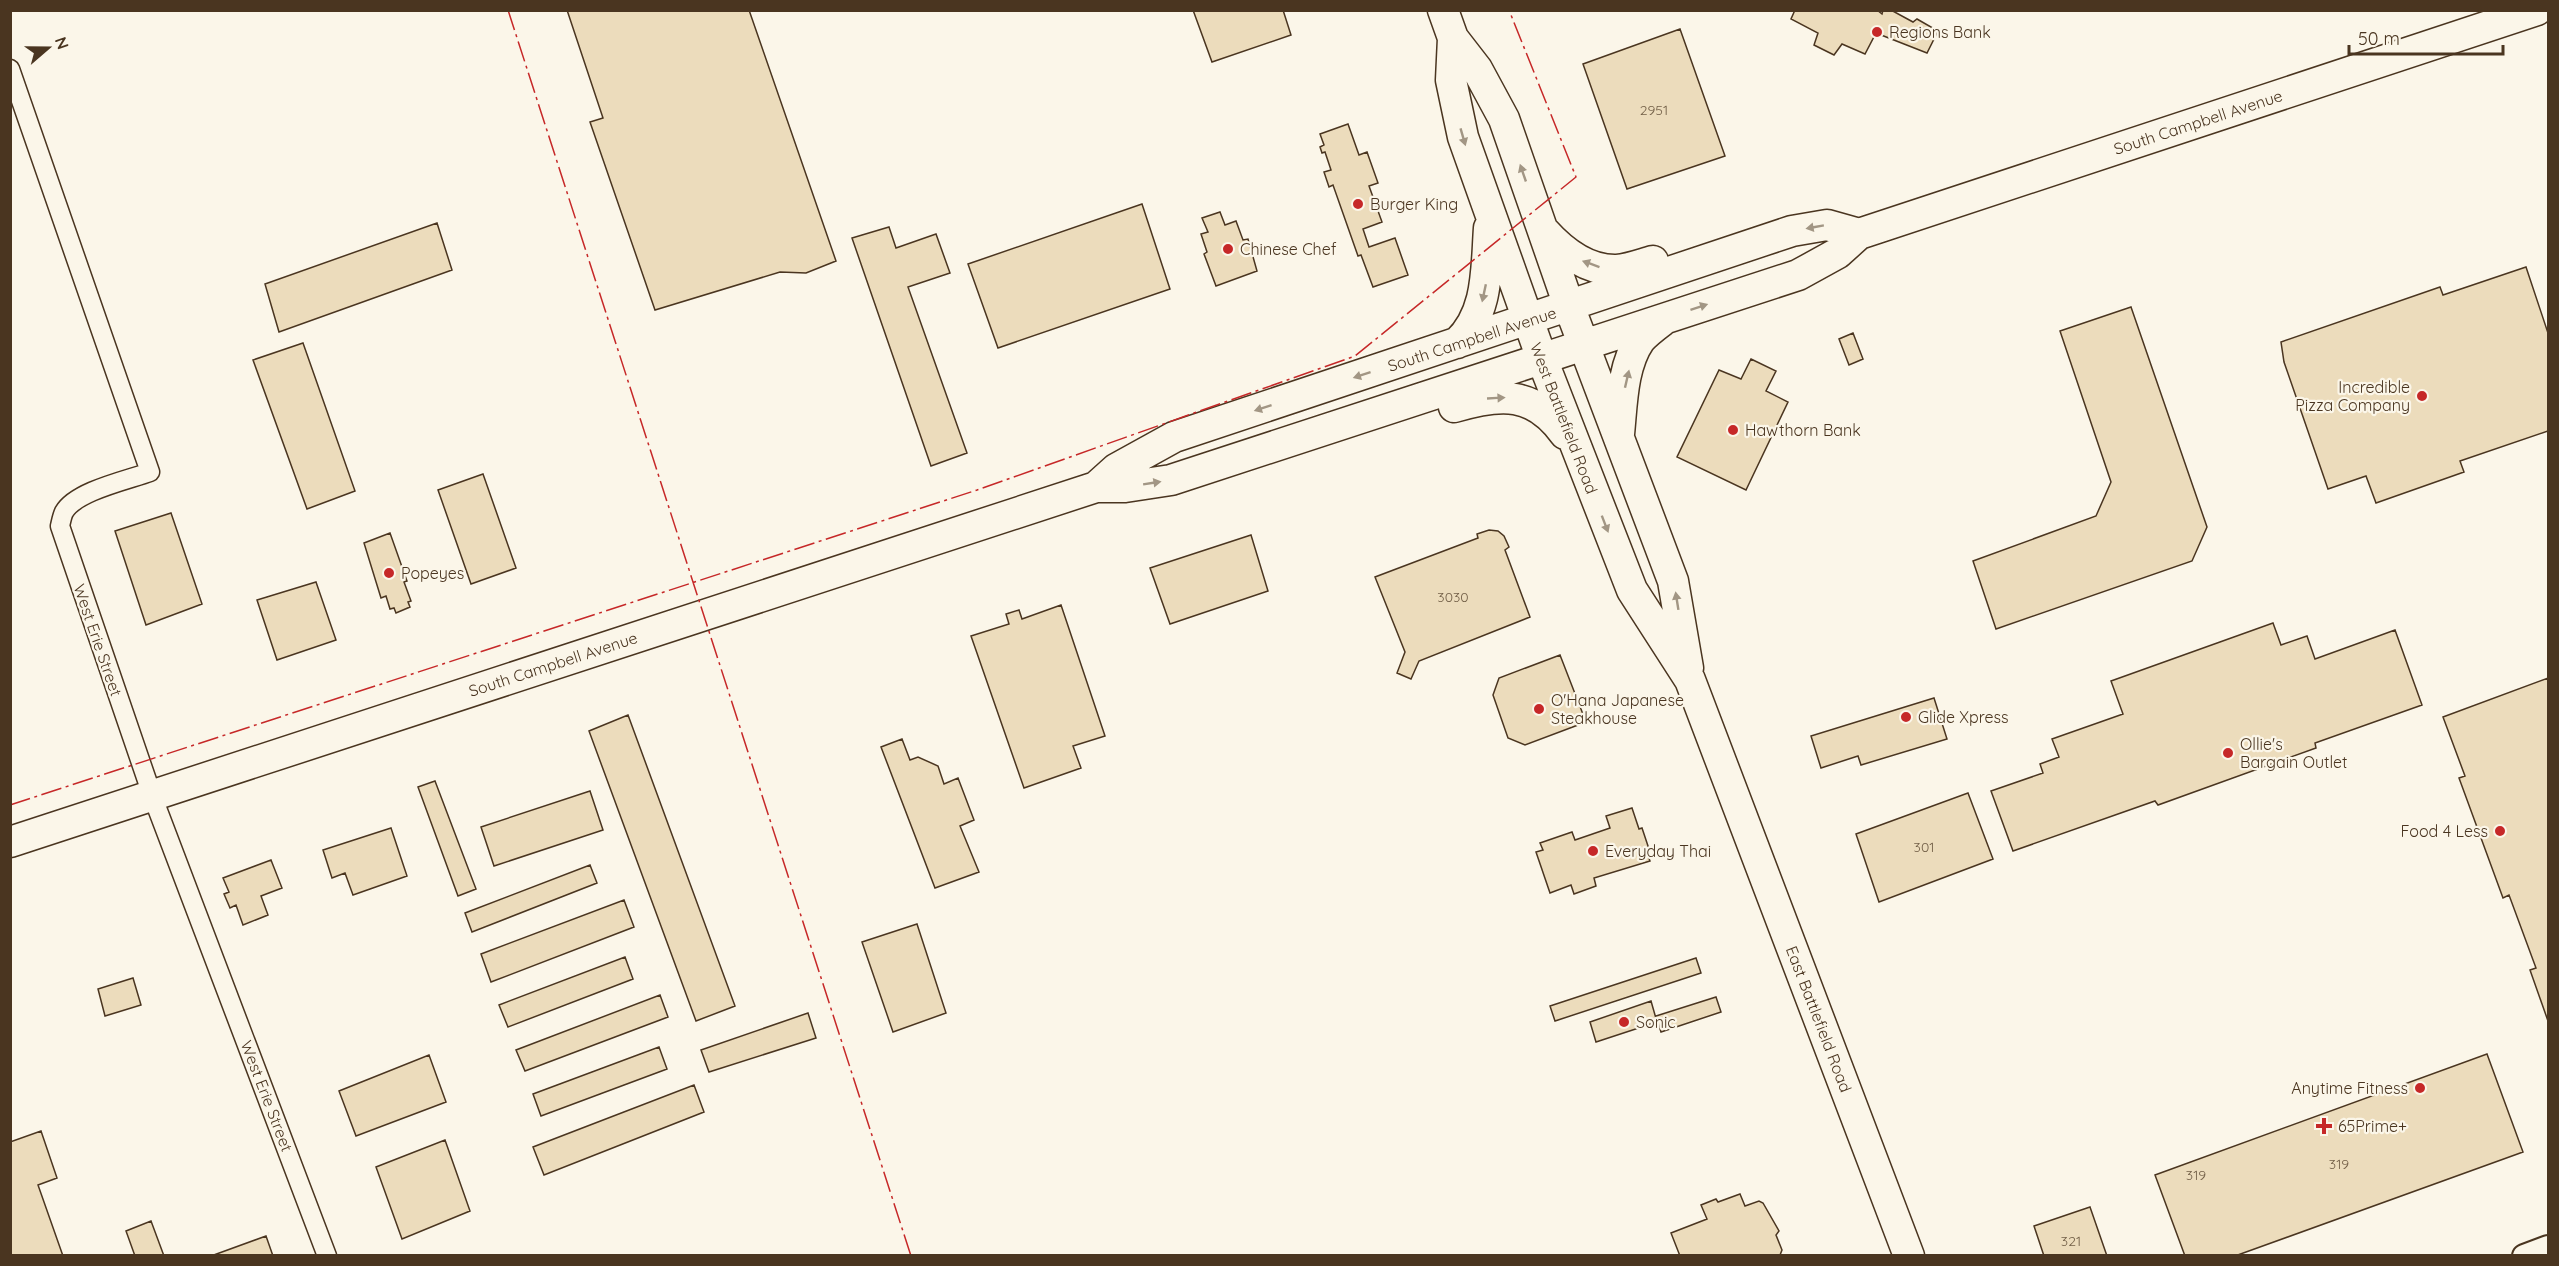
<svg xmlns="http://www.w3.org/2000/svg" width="2559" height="1266" font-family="Quicksand,sans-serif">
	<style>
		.building { fill: #ecdcbc; stroke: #4a3520; stroke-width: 1.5 }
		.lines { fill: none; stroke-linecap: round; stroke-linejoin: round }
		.minor-casing { stroke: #4a3520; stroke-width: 21 }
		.tertiary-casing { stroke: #4a3520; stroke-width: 26 }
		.primary-casing { stroke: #4a3520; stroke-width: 33 }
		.minor { stroke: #fbf6e9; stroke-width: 18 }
		.tertiary { stroke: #fbf6e9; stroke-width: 22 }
		.primary { stroke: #fbf6e9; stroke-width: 30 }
		.power { stroke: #c62828; stroke-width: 1.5; stroke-dasharray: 21 4.5 3 4.5; stroke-linecap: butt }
		.oneway { fill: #a29684 }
		.poi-dot { fill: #c62828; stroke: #fbf6e9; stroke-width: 2 }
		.labels { text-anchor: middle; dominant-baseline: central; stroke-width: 4.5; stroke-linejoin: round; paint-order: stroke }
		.number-label { font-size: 14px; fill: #725f47 }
		.poi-label { font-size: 16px; fill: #4a3520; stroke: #fbf6e9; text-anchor: start }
		.street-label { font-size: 16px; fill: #4a3520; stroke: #fbf6e9 }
	</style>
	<rect width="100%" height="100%" fill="#fbf6e9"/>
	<path class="building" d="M567 10H749L836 261 806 273 780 272 655 310 590 122 603 118Z
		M1193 10H1283L1291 35 1212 62Z
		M1795 10H1877L1882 14 1883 10H1891L1913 22 1917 19 1938 31 1927 53 1876 33 1865 54 1842 44 1834 55 1814 45 1818 33 1791 19Z
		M1680 29 1725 156 1627 189 1583 64Z
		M1348 124 1359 155 1367 152 1378 183 1369 186 1382 222 1363 229 1369 247 1395 238 1408 275 1373 287 1361 255 1358 256 1333 185 1329 187 1324 172 1331 170 1325 152 1322 153 1320 147 1324 145 1320 134Z
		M1142 204 1170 289 998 348 968 264Z
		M1220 212 1225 225 1236 221 1243 240 1248 239 1257 271 1216 286 1204 254 1207 252 1201 234 1208 232 1202 218Z
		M437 223 452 270 279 332 265 284Z
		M889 227 896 248 936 234 950 273 908 287 967 453 931 466 852 238Z
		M2526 267 2548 333V431L2460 461 2464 472 2376 503 2366 476 2328 489 2284 362 2281 342 2440 287 2443 295Z
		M2131 307 2207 527 2192 561 1996 629 1973 561 2096 516 2111 482 2060 331Z
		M1853 333 1863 359 1849 365 1839 339Z
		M303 343 355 491 307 509 253 360Z
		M1751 359 1776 371 1766 391 1788 402 1746 490 1677 457 1719 370 1741 379Z
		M483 474 516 568 471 584 438 490Z
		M171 513 202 604 146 625 115 531Z
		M1489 530 1498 531 1504 536 1509 547 1505 550 1530 617 1419 661 1411 679 1397 673 1405 652 1375 577 1478 538 1477 534Z
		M390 533 407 581 404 582 411 601 408 602 410 607 396 613 394 608 390 609 386 596 381 598 364 543Z
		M1251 535 1268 591 1170 624 1150 568Z
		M316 582 336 640 277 660 257 600Z
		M1061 605 1105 736 1073 746 1081 768 1024 788 971 636 1009 624 1006 614 1019 610 1022 619Z
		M2273 623 2281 645 2307 636 2315 659 2395 630 2422 705 2315 743 2316 748 2158 805 2155 801 2013 851 1991 791 2043 773 2040 764 2059 757 2052 739 2123 714 2111 681Z
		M1560 655 1586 722 1525 745 1508 738 1493 695 1499 678Z
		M2548 678V1021L2530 970 2536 968 2509 895 2503 898 2459 778 2465 776 2443 717Z
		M1934 698 1947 739 1861 765 1858 756 1821 768 1811 736Z
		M628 715 735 1006 696 1021 589 731Z
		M902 739 910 760 918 757 938 766 944 784 958 778 974 820 960 826 979 872 935 888 881 747Z
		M435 781 476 889 458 896 418 787Z
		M590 791 603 830 494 866 481 827Z
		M1968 793 1993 859 1879 902 1856 834Z
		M1632 808 1639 829 1642 828 1649 849 1646 850 1650 861 1594 878 1596 886 1574 894 1571 885 1550 893 1536 852 1543 850 1540 843 1572 832 1575 840 1610 828 1606 816Z
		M391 828 407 876 353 895 345 873 332 878 323 850Z
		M271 860 282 888 261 896 268 915 243 925 236 905 230 908 224 894 229 892 223 878Z
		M590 865 597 883 472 932 465 913Z
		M624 900 634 927 491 982 481 954Z
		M917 924 946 1013 893 1032 862 942Z
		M625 957 633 979 508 1027 499 1005Z
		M1696 958 1701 973 1555 1021 1550 1006Z
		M133 978 141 1005 105 1016 98 989Z
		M660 995 668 1017 525 1071 516 1050Z
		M1716 997 1721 1012 1661 1032 1656 1016Z
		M1651 1001 1657 1022 1596 1042 1590 1022Z
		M808 1013 816 1038 709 1072 701 1050Z
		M659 1047 667 1069 541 1116 533 1094Z
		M2487 1054 2523 1152 2235 1256H2185L2155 1175Z
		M429 1055 446 1102 356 1136 339 1091Z
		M694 1085 704 1112 544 1175 533 1147Z
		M41 1131 57 1178 38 1185 63 1256H10V1142Z
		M445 1140 470 1211 402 1239 376 1167Z
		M1740 1194 1745 1206 1759 1201 1763 1203 1779 1231 1776 1235 1782 1250 1780 1255 1680 1256 1671 1233 1707 1219 1701 1205 1716 1199 1718 1202Z
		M2090 1207 2107 1256H2044L2034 1226Z
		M151 1221 164 1256H135L126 1231Z
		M266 1236 273 1256H211Z"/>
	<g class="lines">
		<defs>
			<path id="minor" d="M10 69 150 472C128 480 76 491 64 512 62 516 61 522 60 526L152 795 327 1256"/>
			<path id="tertiary" d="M2524 1256 2548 1247"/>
			<path id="primary" d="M1443 10 1453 38 1477 69 1504 119 1569 306 1673 581 1688 668
				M1453 38 1451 80 1463 137 1542 359 1632 590 1690 680 1909 1256
				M1544 231C1562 251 1588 271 1617 270 1629 269 1642 264 1653 261
				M1457 343C1489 313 1486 269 1489 228
				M1454 407C1501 393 1534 391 1565 434
				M1619 434C1622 405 1622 366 1640 340 1646 333 1654 327 1662 321
				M1096 487 1116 469 1174 437 1792 231 1827 225 1859 234
				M10 842 1096 487H1125L1171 480 1798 275 1838 253 1859 234 2537 10"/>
		</defs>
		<use href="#minor" class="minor-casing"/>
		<use href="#tertiary" class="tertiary-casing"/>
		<use href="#primary" class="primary-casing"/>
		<use href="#minor" class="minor"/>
		<use href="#tertiary" class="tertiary"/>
		<use href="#primary" class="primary"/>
		<path class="power" d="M508 10 911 1256
			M10 805 977 490 1355 356 1576 177 1509 10"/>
	</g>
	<defs><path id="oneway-solid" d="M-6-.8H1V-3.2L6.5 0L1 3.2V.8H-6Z" transform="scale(1.5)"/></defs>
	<g class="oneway">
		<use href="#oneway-solid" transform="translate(1463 137) rotate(74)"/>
		<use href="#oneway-solid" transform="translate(1523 173) rotate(-109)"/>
		<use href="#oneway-solid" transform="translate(1815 227) rotate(170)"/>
		<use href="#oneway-solid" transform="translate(1591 264) rotate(-160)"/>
		<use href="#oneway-solid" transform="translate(1484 293) rotate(102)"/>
		<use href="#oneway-solid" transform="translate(1699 307) rotate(-18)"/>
		<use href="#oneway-solid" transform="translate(1362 375) rotate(162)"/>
		<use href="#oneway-solid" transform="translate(1627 379) rotate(-77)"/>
		<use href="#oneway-solid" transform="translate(1496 398) rotate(-3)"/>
		<use href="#oneway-solid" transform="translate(1263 408) rotate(162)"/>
		<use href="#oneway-solid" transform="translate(1152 483) rotate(-9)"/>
		<use href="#oneway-solid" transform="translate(1605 524) rotate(69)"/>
		<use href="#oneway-solid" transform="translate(1677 601) rotate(-99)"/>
	</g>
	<g class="poi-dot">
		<circle cx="1877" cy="32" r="6"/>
		<circle cx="1358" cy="204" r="6"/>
		<circle cx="1228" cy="249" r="6"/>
		<circle cx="2422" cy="396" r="6"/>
		<circle cx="1733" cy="430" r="6"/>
		<circle cx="389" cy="573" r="6"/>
		<circle cx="1539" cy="709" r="6"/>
		<circle cx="1906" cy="717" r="6"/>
		<circle cx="2228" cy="753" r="6"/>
		<circle cx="2500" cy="831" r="6"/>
		<circle cx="1593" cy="851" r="6"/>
		<circle cx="1624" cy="1022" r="6"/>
		<circle cx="2420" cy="1088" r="6"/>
		<path d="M2321 1117h6v6h6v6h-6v6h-6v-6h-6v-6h6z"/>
	</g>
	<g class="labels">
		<g class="number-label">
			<text x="1654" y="110">2951</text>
			<text x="1453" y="597">3030</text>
			<text x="1924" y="847">301</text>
			<text x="2339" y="1164">319</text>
			<text x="2196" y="1175">319</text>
			<text x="2071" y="1241">321</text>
		</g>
		<g class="poi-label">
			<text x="1889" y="32">Regions Bank</text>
			<text x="1370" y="204">Burger King</text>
			<text x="1240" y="249">Chinese Chef</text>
			<text x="2410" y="387" text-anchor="end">Incredible<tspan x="2410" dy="18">Pizza Company</tspan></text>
			<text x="1745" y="430">Hawthorn Bank</text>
			<text x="401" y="573">Popeyes</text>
			<text x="1551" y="700">O'Hana Japanese<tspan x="1551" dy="18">Steakhouse</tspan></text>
			<text x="1918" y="717">Glide Xpress</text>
			<text x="2240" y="744">Ollie's<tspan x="2240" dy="18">Bargain Outlet</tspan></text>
			<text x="2488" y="831" text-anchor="end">Food 4 Less</text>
			<text x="1605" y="851">Everyday Thai</text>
			<text x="1636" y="1022">Sonic</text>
			<text x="2408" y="1088" text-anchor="end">Anytime Fitness</text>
			<text x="2338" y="1126">65Prime+</text>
		</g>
		<g class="street-label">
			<text transform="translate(2198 122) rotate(-18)">South Campbell Avenue</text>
			<text transform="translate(1472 339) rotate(-18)">South Campbell Avenue</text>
			<text transform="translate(1564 418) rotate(69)">West Battlefield Road</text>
			<text transform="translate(98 640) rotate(71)">West Erie Street</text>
			<text transform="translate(553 664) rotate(-18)">South Campbell Avenue</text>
			<text transform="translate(1819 1019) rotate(69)">East Battlefield Road</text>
			<text transform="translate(267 1096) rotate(69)">West Erie Street</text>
		</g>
	</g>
	<rect width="2559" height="1266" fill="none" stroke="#4a3520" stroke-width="24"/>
	<g transform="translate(48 48) rotate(70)" stroke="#fbf6e9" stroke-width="4.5" paint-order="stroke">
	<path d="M0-4.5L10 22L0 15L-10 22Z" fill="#4a3520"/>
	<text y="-9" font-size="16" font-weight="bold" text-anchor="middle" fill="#4a3520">N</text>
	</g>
	<path d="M2349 45v9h154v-9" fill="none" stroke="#4a3520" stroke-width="3"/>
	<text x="2358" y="45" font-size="18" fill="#4a3520" stroke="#fbf6e9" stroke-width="4.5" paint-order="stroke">50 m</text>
</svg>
